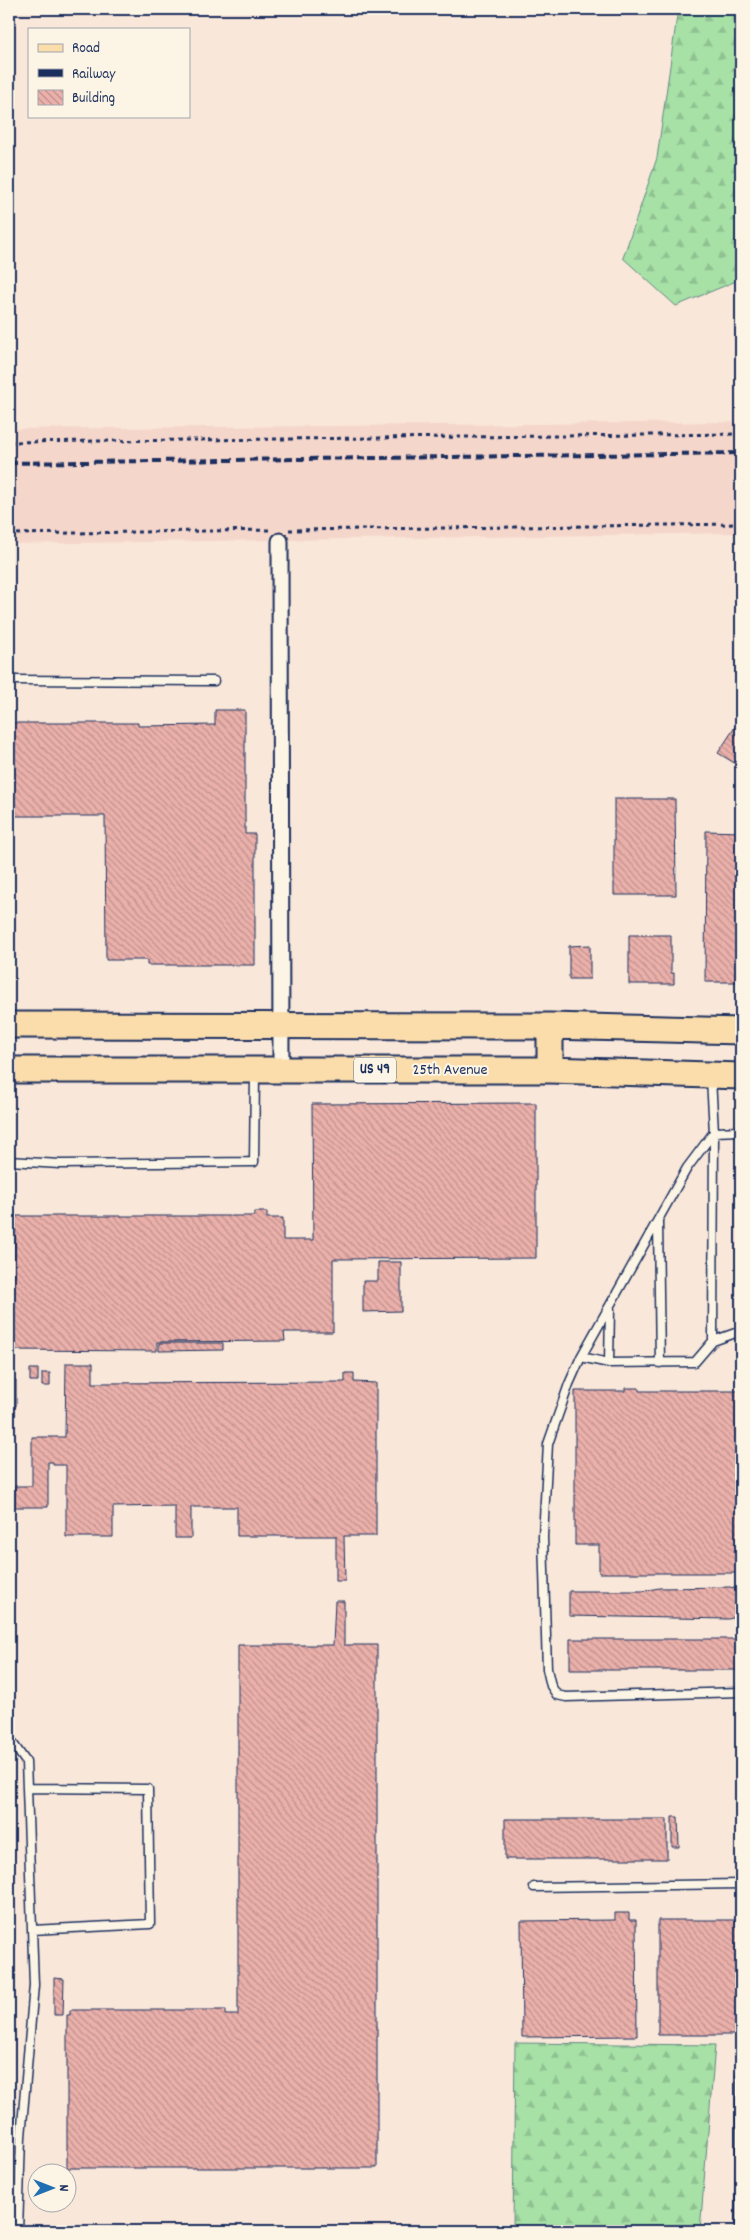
<svg xmlns="http://www.w3.org/2000/svg" width="750" height="2240" font-family="Dekko,sans-serif">
	<style>
		.built { fill: #f5d6cb }
		.forest { fill: url(#forest-firs); stroke: #618882 }
		.building { fill: url(#building-back-hatch); stroke: #1b2f5e }
		.lines { fill: none; stroke-linecap: round; stroke-linejoin: round }
		.lane-casing { stroke: #1b2f5e; stroke-width: 11 }
		.street-casing { stroke: #1b2f5e; stroke-width: 19 }
		.primary-casing { stroke: #1b2f5e; stroke-width: 29 }
		.path { stroke: #1b2f5e; stroke-width: 3; stroke-dasharray: 4 4; stroke-linecap: butt }
		.lane { stroke: #fcf5e5; stroke-width: 8 }
		.street { stroke: #fcf5e5; stroke-width: 15 }
		.primary { stroke: #fbddab; stroke-width: 25 }
		.rail { stroke: #1b2f5e; stroke-width: 4; stroke-dasharray: 8 4; stroke-linecap: butt }
		.labels { text-anchor: middle; dominant-baseline: central; stroke-width: 4; stroke-linejoin: round; paint-order: stroke }
		.shield { fill: #fcf5e5; stroke: #5e6a86; stroke-width: 1 }
		.shield-label { font-size: 15px; font-weight: bold; fill: #1b2f5e }
		.street-label { font-size: 16px; fill: #1b2f5e; stroke: #fcf5e5 }
	</style>
	<defs>
		<pattern id="forest-firs" width="22" height="20" patternUnits="userSpaceOnUse" patternTransform="scale(1.25)"><rect width="22" height="20" fill="#a7e1a6"/><path d="M5 1l3.5 6h-7zM16 11l3.5 6h-7z" fill="#8fc191"/></pattern>
		<pattern id="building-back-hatch" width="6" height="6" patternUnits="userSpaceOnUse" patternTransform="scale(1.25)"><rect width="6" height="6" fill="#ebb0aa"/><path d="M-1 5l2 2M0 0l6 6M5-1l2 2" fill="none" stroke="#be908e"/></pattern>
	</defs>
	<rect width="100%" height="100%" fill="#f9e7d9"/>
	<filter id="ink" filterUnits="userSpaceOnUse"><feTurbulence type="fractalNoise" baseFrequency=".02" numOctaves="2"/><feDisplacementMap in="SourceGraphic" scale="10" xChannelSelector="R" yChannelSelector="G"/><feConvolveMatrix kernelMatrix="1 2 1 2 8 2 1 2 1" color-interpolation-filters="sRGB"/></filter>
	<g filter="url(#ink)">
		<path class="built" d="M741 422V533L9 544V429Z"/>
		<path class="forest" d="M678 9H741V279L676 306 623 258 657 158Z
			M515 2043 715 2045 700 2231H513Z"/>
		<path class="building" d="M215 710H245V834H255V965H147V960H106L105 816H9V723H138V726L215 725Z
			M741 718V756L736 764 718 753Z
			M614 799H675L676 895H614Z
			M706 831 741 832V982H705Z
			M629 935H671V973H674V984H629Z
			M590 945V979H569V946Z
			M536 1103V1258L333 1259V1332H284L285 1341 157 1342V1351L9 1350V1324H12V1277H15V1216H254V1212H267V1218H283V1240H313L312 1104Z
			M378 1262H401V1311L363 1312V1281H378Z
			M159 1343H223V1350L159 1351Z
			M66 1363H93V1383L345 1382V1373H354V1382L376 1383V1536H344L345 1581H336V1536H237V1507H191V1538H175V1506L113 1507V1537H66V1465H53V1462H48V1507H15V1486H32V1437H65Z
			M30 1369H38V1381H30Z
			M42 1373H50V1386H42Z
			M9 1380H16V1406H9Z
			M625 1388H639V1391H741V1573H599V1545H575V1391H625Z
			M730 1587 741 1590V1616L728 1619 569 1616V1591H643L659 1588Z
			M335 1601H344V1645H377V2168H67V2015H70V2010H225V2015H238V1645H333Z
			M570 1639H741V1670H570Z
			M672 1817H678L679 1847H672Z
			M505 1819H667V1859H505Z
			M615 1913H629V1920H636L637 2036 522 2037 521 1921 615 1920Z
			M658 1920H741V2035H658Z
			M54 1978 64 1979 63 2015H54Z"/>
		<g class="lines">
			<defs>
				<path id="lane" d="M9 680 214 681
					M711 1079 714 1132 713 1341
					M741 1131 714 1132 687 1168 581 1357 569 1384 548 1444 543 1537 547 1669 551 1686 557 1695 566 1697 741 1692
					M9 1161 60 1164 254 1162 255 1074
					M658 1222 660 1363
					M581 1357 609 1363 695 1362 713 1341 741 1331
					M609 1363 610 1309
					M9 1738 26 1762 27 1788
					M534 1887 741 1884
					M18 2231 21 2137 34 1985 27 1788 148 1789 150 1924 32 1930
					M740 2231 741 2075"/>
				<path id="street" d="M280 541 281 1070"/>
				<path id="primary" d="M9 1025 550 1026 741 1031
					M9 1070H550L741 1076
					M550 1070V1026"/>
			</defs>
			<use href="#lane" class="lane-casing"/>
			<use href="#street" class="street-casing"/>
			<use href="#primary" class="primary-casing"/>
			<path class="path" d="M9 442 741 434
				M289 530 741 524
				M9 534 271 530"/>
			<use href="#lane" class="lane"/>
			<use href="#street" class="street"/>
			<use href="#primary" class="primary"/>
			<path class="rail" d="M9 463 741 453"/>
		</g>
	</g>
	<g class="labels">
		<rect class="shield" x="354" y="1057.5" width="42" height="25" rx="4"/>
		<g class="shield-label">
			<text x="375" y="1070">US 49</text>
		</g>
		<g class="street-label">
			<text x="450" y="1070">25th Avenue</text>
		</g>
	</g>
	<rect width="750" height="2240" fill="none" stroke="#fcf5e5" stroke-width="30"/>
	<rect x="15" y="15" width="720" height="2210" fill="none" stroke="#1b2f5e" stroke-width="2" filter="url(#ink)"/>
	<rect x="28" y="28" width="162" height="90" fill="#fcf5e5" stroke="#a2a6af"/>
	<rect x="38" y="44" width="25" height="8" fill="#fbddab" stroke="#a2a6af"/>
	<text x="72" y="52" font-size="15" fill="#1b2f5e">Road</text>
	<rect x="38" y="69" width="25" height="8" fill="#1b2f5e" stroke="#a2a6af"/>
	<text x="72" y="78" font-size="15" fill="#1b2f5e">Railway</text>
	<rect x="38" y="90" width="25" height="15" fill="url(#building-back-hatch)" stroke="#a2a6af"/>
	<text x="72" y="102" font-size="15" fill="#1b2f5e">Building</text>
	<g transform="translate(52 2188) rotate(90)"><circle r="24" fill="#fcf5e5" stroke="#a2a6af"/>
	<path d="M0-4L9 19L0 12L-9 19Z" fill="#1f6fb2"/>
	<text y="-8" font-size="14" font-weight="bold" text-anchor="middle" fill="#1b2f5e">N</text>
	</g>
</svg>
